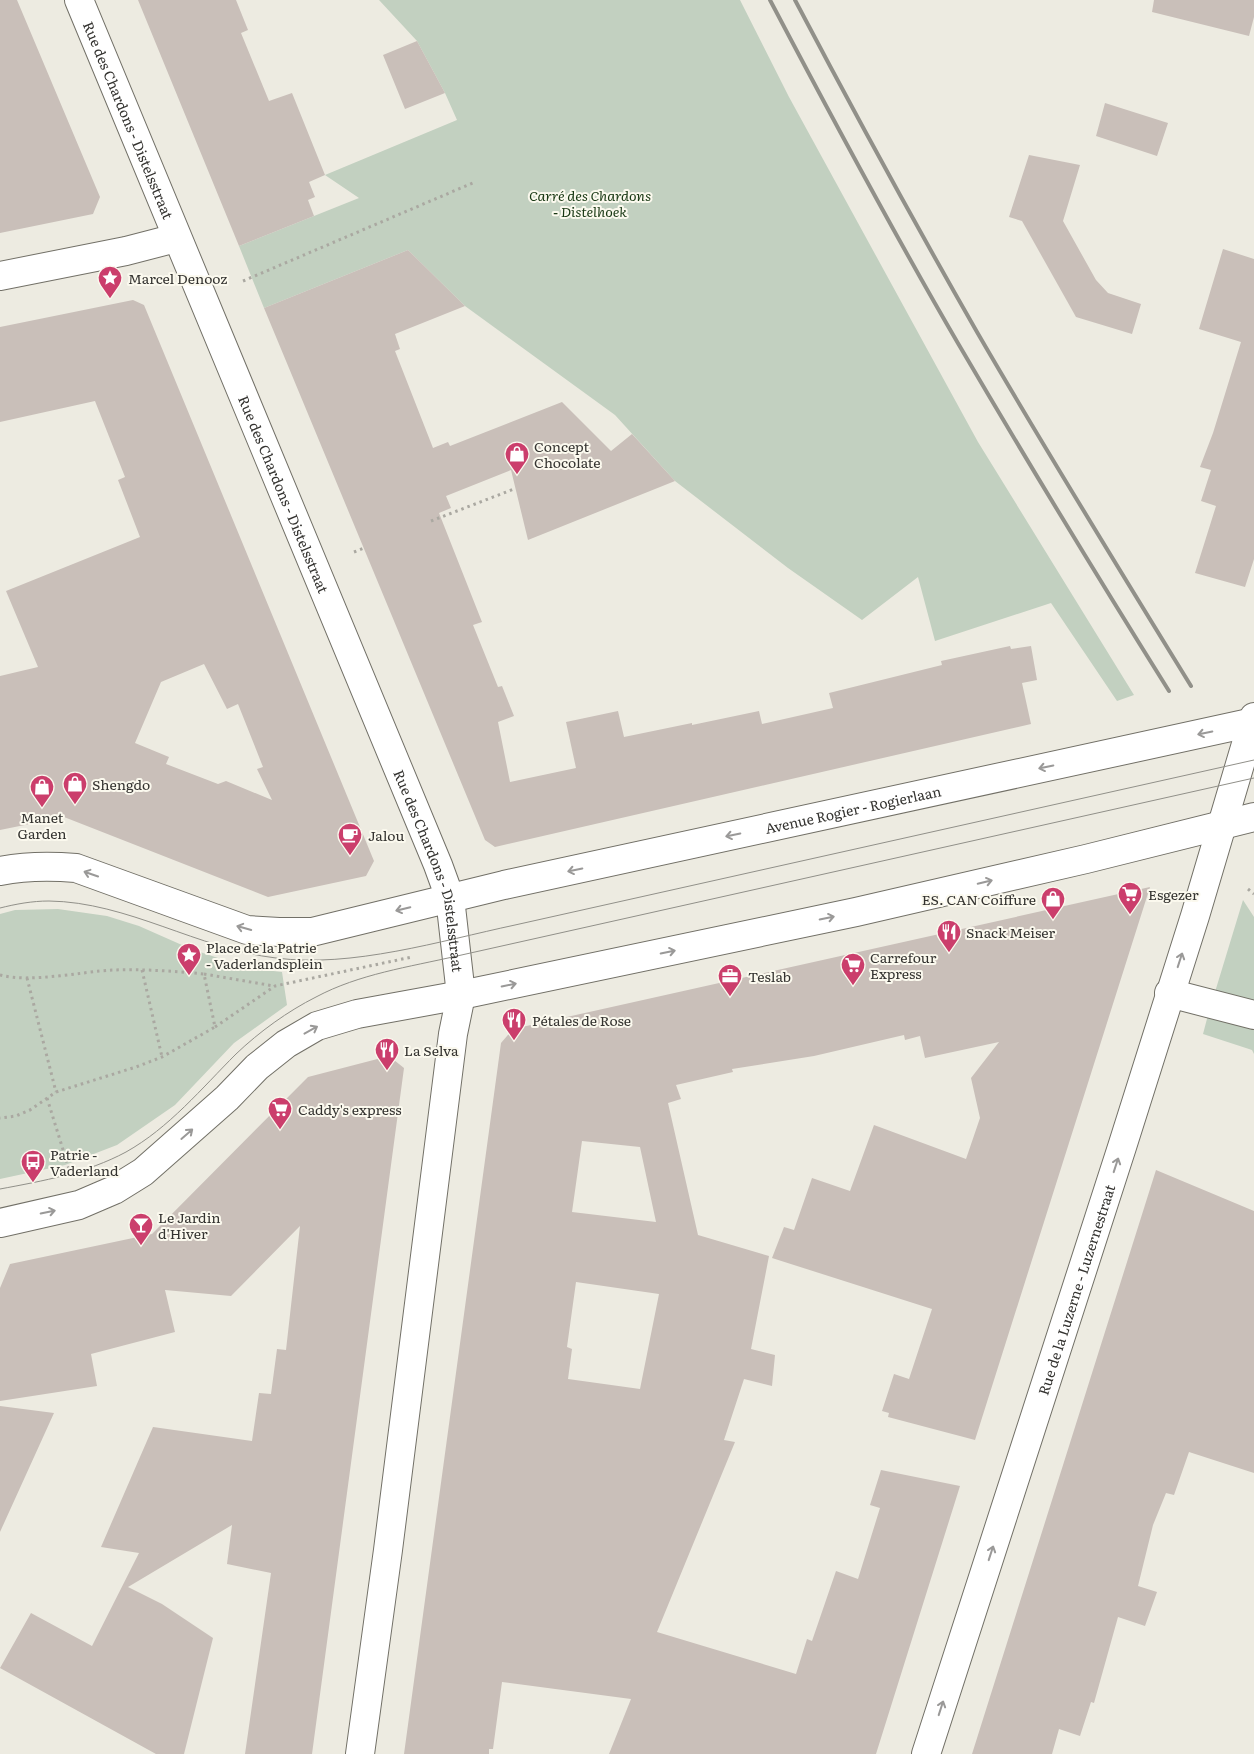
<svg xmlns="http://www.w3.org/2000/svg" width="1254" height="1754" font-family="Literata,serif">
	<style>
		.green { fill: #c2d0c0 }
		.building { fill: #c9bfb9; fill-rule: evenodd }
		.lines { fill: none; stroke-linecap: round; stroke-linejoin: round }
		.minor-casing { stroke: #727067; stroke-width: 30 }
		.path { stroke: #aaa8a1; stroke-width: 3; stroke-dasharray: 2.5 4; stroke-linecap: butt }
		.minor { stroke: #fff; stroke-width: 28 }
		.tram { stroke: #919089; stroke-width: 1 }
		.rail { stroke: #919089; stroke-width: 4 }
		.oneway { stroke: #9a9998 }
		.labels { text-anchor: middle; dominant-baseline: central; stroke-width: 4; stroke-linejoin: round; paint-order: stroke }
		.street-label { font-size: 14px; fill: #343330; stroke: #fbf9ee }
		.park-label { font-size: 14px; font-style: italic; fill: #163611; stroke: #fbf9ee }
		.poi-label { font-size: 14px; fill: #343330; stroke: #fbf9ee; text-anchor: start }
	</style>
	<rect width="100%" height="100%" fill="#edebe1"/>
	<path class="green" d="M379 0H740L789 97 978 442 1134 695 1117 701 1051 603 935 641 918 577 862 620 788 568 675 481 615 415 465 306 408 250 264 308 239 246 359 198 325 175 457 120 445 93 417 41Z
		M1243 900 1254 917V1002L1215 992Z
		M58 909 107 916 139 926 191 949 248 968 282 972 287 1005 234 1043 175 1105 117 1145 65 1165 0 1179V914L15 910Z
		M1208 1015 1254 1029V1054L1252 1050 1203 1034Z"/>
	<path class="building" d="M0 0H17L100 197 93 214 0 233Z
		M138 0H236L248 30 241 33 269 101 292 93 325 175 309 182 315 197 308 200 314 216 239 246Z
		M1154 0H1254V17L1249 36 1152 12Z
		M417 41 445 93 405 109 383 55Z
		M1105 103 1168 123 1157 156 1096 136Z
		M1029 155 1080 165 1063 221 1096 280 1108 293 1141 304 1132 334 1076 317 1022 221 1009 217Z
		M1223 249 1254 259V559L1245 587 1195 573 1216 506 1201 501 1211 470 1200 467 1213 433 1241 342 1199 329Z
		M408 250 465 306 395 334 400 349 395 351 433 448 448 442 450 446 562 402 611 451 632 434 675 481 528 540 511 470 446 496 451 508 439 513 482 622 473 625 498 687 502 686 514 716 498 722 510 782 576 768 566 722 618 711 624 737 692 723V725L759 711 762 724 833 708 829 693 942 665 941 661 1010 646 1011 649 1031 646 1037 680 1022 683 1031 724 495 847 485 840 264 308Z
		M133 300 144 305 374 861 366 876 268 897 64 817 0 830V676L38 667 6 591 140 537 118 480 125 477 95 401 0 422V327ZM204 664 227 709 238 704 263 767 257 769 272 800 226 781 218 784 166 764 169 757 135 743 161 682Z
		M1150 887 975 1440 888 1417 889 1413 882 1411 894 1374 909 1379 932 1309 772 1258 784 1227 794 1230 812 1178 850 1191 874 1125 966 1159 980 1118 971 1078 999 1042 925 1058 920 1036 905 1040 904 1035 814 1056 732 1069 733 1072 676 1085 681 1099 668 1103 698 1235 769 1256 751 1349 775 1355 772 1386 744 1379 724 1440 735 1442 657 1632 796 1674 807 1639 812 1641 836 1571 858 1579 880 1508 870 1505 881 1470 960 1486 876 1754H609L631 1699 502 1682 493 1749H489V1754H404L501 1043 513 1029ZM582 1141 640 1147 656 1222 572 1212ZM576 1282 659 1294 640 1389 568 1379 572 1349 567 1347Z
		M389 1056 404 1068 312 1754H245L271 1573 227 1564 232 1525 128 1587 162 1604 213 1638 184 1754H156L0 1668 31 1613 92 1646 139 1553 101 1547 153 1427 252 1441 259 1393 271 1394 277 1349 286 1350 300 1226 231 1296 165 1290 175 1332 91 1354 97 1386 0 1401V1288L10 1264 152 1234 308 1077Z
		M1156 1170 1254 1211V1473L1189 1452 1174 1495 1166 1493 1153 1525 1138 1586 1157 1592 1145 1626 1118 1617 1094 1703 1091 1702 1080 1736 1059 1729 1052 1754H972Z
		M0 1406 54 1413 0 1532Z"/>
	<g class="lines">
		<defs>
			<g id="minor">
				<path id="s1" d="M79 0 438 865 450 898 461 995 453 1034 388 1550 360 1754"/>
				<path d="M0 276 126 251 176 238"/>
				<path id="s2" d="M0 871C25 866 50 866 76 868L247 930 279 932H312L504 885 1254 722"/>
				<path d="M1169 993 1254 1015"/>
				<path d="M0 1223 79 1205 114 1190 143 1172 227 1098 257 1067 286 1044 317 1026 357 1014 461 995 856 912 1086 859 1254 817"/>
				<path id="s3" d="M926 1754 1122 1147 1195 916 1254 717"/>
			</g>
		</defs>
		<use href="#minor" class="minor-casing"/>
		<path class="path" d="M243 281 475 182
			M431 521 514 489
			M354 552 364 548
			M1248 889 1254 894
			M142 970 162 1057
			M204 974 274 986
			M0 975C30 983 80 972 112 970 142 969 174 971 204 974L215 1027 162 1057 136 1067 56 1092 30 1110 16 1116 0 1118
			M27 978 56 1092
			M215 1027 275 986 412 957
			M47 1098 69 1169"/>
		<use href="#minor" class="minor"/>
		<path class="tram" d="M0 908C16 904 32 901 49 901 128 902 198 949 276 958 352 968 440 941 515 925L1254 760
			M0 1189C43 1181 87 1173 126 1152 169 1128 202 1088 236 1054 259 1032 288 1011 316 997 359 974 409 967 457 956L1254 778"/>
		<path class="rail" d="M770 0C831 116 893 232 959 345 1027 461 1097 576 1169 691
			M795 0C854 112 914 222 977 332 1046 451 1119 569 1191 686"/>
	</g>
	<defs><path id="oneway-shaft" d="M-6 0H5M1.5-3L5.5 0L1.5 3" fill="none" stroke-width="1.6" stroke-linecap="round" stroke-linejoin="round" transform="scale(1.25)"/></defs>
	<g class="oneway">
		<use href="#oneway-shaft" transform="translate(1205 733) rotate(168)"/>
		<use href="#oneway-shaft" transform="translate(1046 767) rotate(168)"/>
		<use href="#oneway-shaft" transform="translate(733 835) rotate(168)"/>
		<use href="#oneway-shaft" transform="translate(575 870) rotate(168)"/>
		<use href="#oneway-shaft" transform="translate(91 874) rotate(-161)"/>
		<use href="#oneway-shaft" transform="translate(985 882) rotate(-13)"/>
		<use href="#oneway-shaft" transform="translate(403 909) rotate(167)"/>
		<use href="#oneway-shaft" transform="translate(827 918) rotate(-12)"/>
		<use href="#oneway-shaft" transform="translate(244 928) rotate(-164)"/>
		<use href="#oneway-shaft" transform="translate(668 952) rotate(-12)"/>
		<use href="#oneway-shaft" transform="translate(1180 960) rotate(-72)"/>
		<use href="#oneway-shaft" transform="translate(509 985) rotate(-12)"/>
		<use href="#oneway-shaft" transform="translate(311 1030) rotate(-29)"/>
		<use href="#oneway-shaft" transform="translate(187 1134) rotate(-41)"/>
		<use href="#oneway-shaft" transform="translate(1116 1165) rotate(-72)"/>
		<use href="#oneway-shaft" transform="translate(48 1212) rotate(-12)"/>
		<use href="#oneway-shaft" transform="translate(991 1553) rotate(-72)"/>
		<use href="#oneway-shaft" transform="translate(941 1708) rotate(-72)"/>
	</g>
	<defs>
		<symbol id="sight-pin" viewBox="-11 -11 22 30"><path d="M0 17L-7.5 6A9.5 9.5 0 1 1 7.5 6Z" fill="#cb3e6c" stroke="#fbf9ee"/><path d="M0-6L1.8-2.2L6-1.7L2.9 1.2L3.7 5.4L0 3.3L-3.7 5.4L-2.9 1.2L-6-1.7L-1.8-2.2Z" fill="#fff"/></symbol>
		<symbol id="shop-pin" viewBox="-11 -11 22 30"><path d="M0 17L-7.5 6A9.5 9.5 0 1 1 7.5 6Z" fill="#cb3e6c" stroke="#fbf9ee"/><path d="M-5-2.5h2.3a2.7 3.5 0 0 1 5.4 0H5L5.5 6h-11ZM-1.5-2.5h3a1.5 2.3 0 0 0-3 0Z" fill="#fff"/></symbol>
		<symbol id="cafe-pin" viewBox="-11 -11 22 30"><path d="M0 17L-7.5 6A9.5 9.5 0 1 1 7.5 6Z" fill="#cb3e6c" stroke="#fbf9ee"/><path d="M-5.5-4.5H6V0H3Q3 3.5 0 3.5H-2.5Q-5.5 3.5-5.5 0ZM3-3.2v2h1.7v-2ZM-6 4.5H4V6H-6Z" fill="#fff"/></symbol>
		<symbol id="supermarket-pin" viewBox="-11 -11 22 30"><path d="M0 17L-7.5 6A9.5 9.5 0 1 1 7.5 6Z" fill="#cb3e6c" stroke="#fbf9ee"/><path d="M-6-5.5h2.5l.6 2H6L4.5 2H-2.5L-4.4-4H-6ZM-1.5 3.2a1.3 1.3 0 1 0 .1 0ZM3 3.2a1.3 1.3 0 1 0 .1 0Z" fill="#fff"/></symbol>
		<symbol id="restaurant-pin" viewBox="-11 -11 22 30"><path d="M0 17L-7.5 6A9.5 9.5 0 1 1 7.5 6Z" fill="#cb3e6c" stroke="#fbf9ee"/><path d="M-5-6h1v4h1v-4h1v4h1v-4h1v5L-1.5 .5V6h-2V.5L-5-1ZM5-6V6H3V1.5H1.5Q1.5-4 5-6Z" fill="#fff"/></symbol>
		<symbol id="office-pin" viewBox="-11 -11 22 30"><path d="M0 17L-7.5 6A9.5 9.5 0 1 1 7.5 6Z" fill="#cb3e6c" stroke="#fbf9ee"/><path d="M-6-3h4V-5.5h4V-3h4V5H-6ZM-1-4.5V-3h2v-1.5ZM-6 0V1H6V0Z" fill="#fff"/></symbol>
		<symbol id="bus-pin" viewBox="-11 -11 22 30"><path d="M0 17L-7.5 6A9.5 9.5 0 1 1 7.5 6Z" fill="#cb3e6c" stroke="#fbf9ee"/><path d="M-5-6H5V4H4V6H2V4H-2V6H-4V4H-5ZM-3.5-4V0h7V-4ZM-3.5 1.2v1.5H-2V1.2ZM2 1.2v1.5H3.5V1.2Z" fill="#fff"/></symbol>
		<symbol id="bar-pin" viewBox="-11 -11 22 30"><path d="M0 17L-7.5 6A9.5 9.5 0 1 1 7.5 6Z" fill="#cb3e6c" stroke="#fbf9ee"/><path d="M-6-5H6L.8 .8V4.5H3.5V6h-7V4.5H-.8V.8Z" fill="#fff"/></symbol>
	</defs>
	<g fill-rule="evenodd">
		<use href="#sight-pin" x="96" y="264" width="28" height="38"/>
		<use href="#shop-pin" x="503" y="440" width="28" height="38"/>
		<use href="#shop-pin" x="61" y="770" width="28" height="38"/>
		<use href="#shop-pin" x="28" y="773" width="28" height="38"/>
		<use href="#cafe-pin" x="336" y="821" width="28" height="38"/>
		<use href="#supermarket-pin" x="1116" y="880" width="28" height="38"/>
		<use href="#shop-pin" x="1039" y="885" width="28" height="38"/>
		<use href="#restaurant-pin" x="935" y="918" width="28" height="38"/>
		<use href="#sight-pin" x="175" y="941" width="28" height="38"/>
		<use href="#supermarket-pin" x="839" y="951" width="28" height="38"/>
		<use href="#office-pin" x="716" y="962" width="28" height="38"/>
		<use href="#restaurant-pin" x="500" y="1006" width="28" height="38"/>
		<use href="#restaurant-pin" x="373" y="1036" width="28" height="38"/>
		<use href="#supermarket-pin" x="266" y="1095" width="28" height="38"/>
		<use href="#bus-pin" x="19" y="1148" width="28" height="38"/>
		<use href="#bar-pin" x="127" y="1211" width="28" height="38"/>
	</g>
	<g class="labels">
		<g class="street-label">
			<text stroke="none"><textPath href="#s1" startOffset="130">Rue des Chardons - Distelsstraat</textPath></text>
			<text stroke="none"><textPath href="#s1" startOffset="535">Rue des Chardons - Distelsstraat</textPath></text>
			<text stroke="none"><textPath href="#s2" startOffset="878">Avenue Rogier - Rogierlaan</textPath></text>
			<text stroke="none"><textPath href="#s1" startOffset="940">Rue des Chardons - Distelsstraat</textPath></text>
			<text stroke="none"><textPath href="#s3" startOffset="488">Rue de la Luzerne - Luzernestraat</textPath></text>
		</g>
		<g class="park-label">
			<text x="590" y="195">Carré des Chardons<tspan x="590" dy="16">- Distelhoek</tspan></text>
		</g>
		<g class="poi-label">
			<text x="128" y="278">Marcel Denooz</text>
			<text x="534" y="446">Concept<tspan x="534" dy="16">Chocolate</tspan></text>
			<text x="92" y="784">Shengdo</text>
			<text x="42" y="817" text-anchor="middle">Manet<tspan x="42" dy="16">Garden</tspan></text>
			<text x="368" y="835">Jalou</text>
			<text x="1148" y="894">Esgezer</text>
			<text x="1036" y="899" text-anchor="end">ES. CAN Coiffure</text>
			<text x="966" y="932">Snack Meiser</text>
			<text x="206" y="947">Place de la Patrie<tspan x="206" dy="16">- Vaderlandsplein</tspan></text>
			<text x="870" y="957">Carrefour<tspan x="870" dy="16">Express</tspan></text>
			<text x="748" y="976">Teslab</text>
			<text x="532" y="1020">Pétales de Rose</text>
			<text x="404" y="1050">La Selva</text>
			<text x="298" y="1109">Caddy's express</text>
			<text x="50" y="1154">Patrie -<tspan x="50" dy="16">Vaderland</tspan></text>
			<text x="158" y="1217">Le Jardin<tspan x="158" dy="16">d'Hiver</tspan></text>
		</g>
	</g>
</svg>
